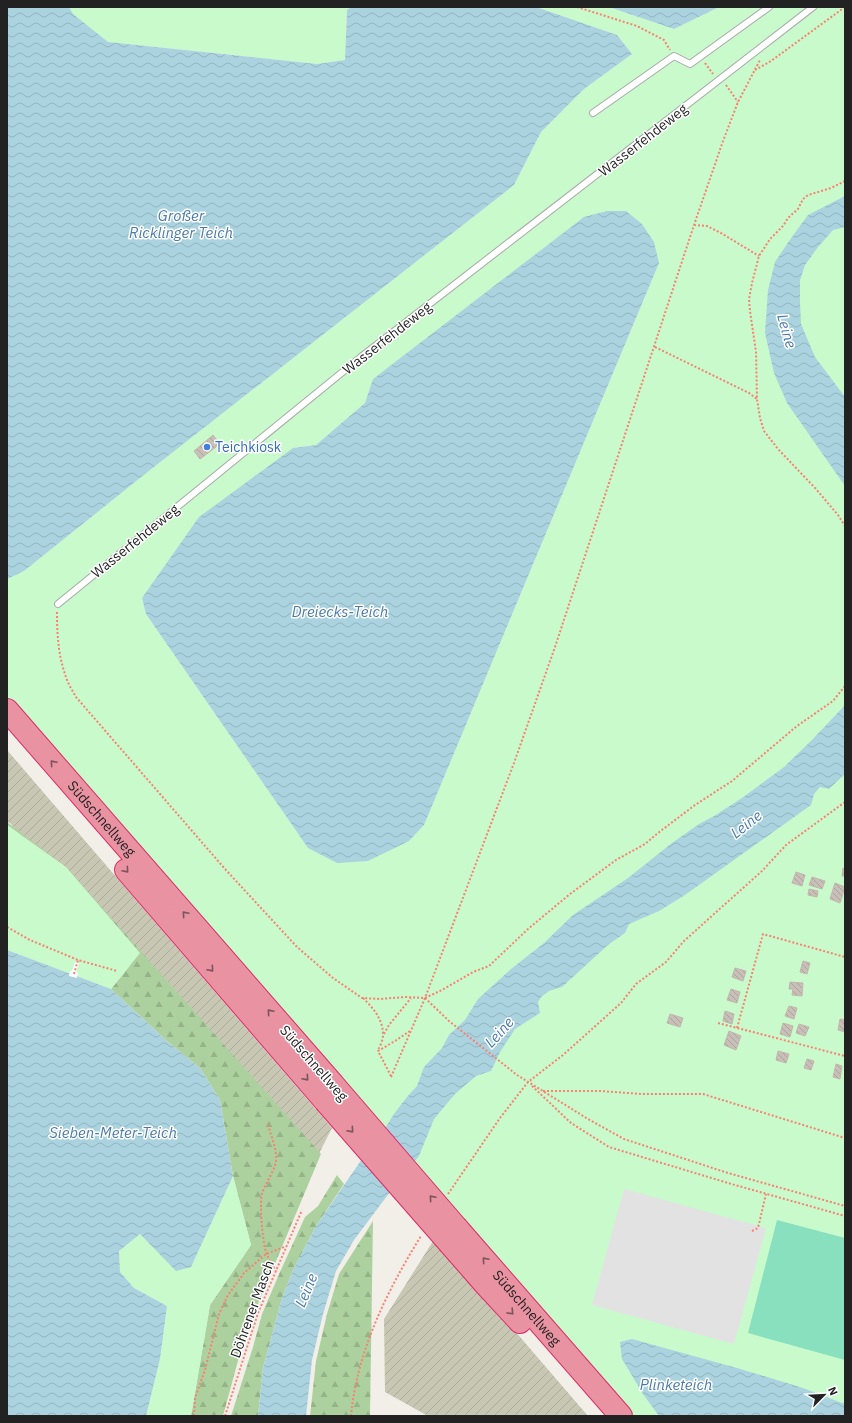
<svg xmlns="http://www.w3.org/2000/svg" width="852" height="1423" font-family="'IBM Plex Sans',sans-serif">
	<style>
		.construction { fill: url(#construction-furrows) }
		.forest { fill: url(#forest-firs) }
		.park { fill: #c8facc; fill-rule: evenodd }
		.pitch { fill: #88e0be }
		.parking { fill: #e2e2e2 }
		.water { fill: url(#water-waves) }
		.pier { fill: #fff }
		.building { fill: url(#building-back-hatch); stroke: #c4b6ab }
		.lines { fill: none; stroke-linecap: round; stroke-linejoin: round }
		.lane-casing { stroke: #a9a9a9; stroke-width: 8 }
		.highway-casing { stroke: #dc2a67; stroke-width: 24 }
		.path { stroke: #fa8072; stroke-width: 2; stroke-dasharray: 2 2; stroke-linecap: butt }
		.lane { stroke: #fff; stroke-width: 6 }
		.highway { stroke: #e892a2; stroke-width: 22 }
		.highway-bridge-casing { stroke: #dc2a67; stroke-width: 24; stroke-linecap: butt }
		.highway-bridge { stroke: #e892a2; stroke-width: 22 }
		.oneway { stroke: #7b545c }
		.shop-dot { fill: #3f7fe0; stroke: #fff; stroke-width: 1.5 }
		.labels { text-anchor: middle; dominant-baseline: central; stroke-width: 3; stroke-linejoin: round; paint-order: stroke }
		.street-label { font-size: 14px; fill: #222; stroke: #fff }
		.shop-label { font-size: 14px; fill: #366cbe; stroke: #fff; text-anchor: start }
		.water-label { font-size: 15px; font-style: italic; fill: #4a7aab; stroke: #fff }
	</style>
	<defs>
		<pattern id="construction-furrows" width="10" height="10" patternUnits="userSpaceOnUse"><rect width="10" height="10" fill="#c7c7b4"/><path d="M-1 1l2-2M0 10L10 0M9 11l2-2" fill="none" stroke="#abab9a"/></pattern>
		<pattern id="forest-firs" width="22" height="20" patternUnits="userSpaceOnUse"><rect width="22" height="20" fill="#add19e"/><path d="M5 1l3.5 6h-7zM16 11l3.5 6h-7z" fill="#95b388"/></pattern>
		<pattern id="water-waves" width="16" height="10" patternUnits="userSpaceOnUse"><rect width="16" height="10" fill="#aad3df"/><path d="M0 5q4-4 8 0t8 0" fill="none" stroke="#92b5bf"/></pattern>
		<pattern id="building-back-hatch" width="6" height="6" patternUnits="userSpaceOnUse"><rect width="6" height="6" fill="#c7bfb8"/><path d="M-1 5l2 2M0 0l6 6M5-1l2 2" fill="none" stroke="#aba49e"/></pattern>
	</defs>
	<rect width="100%" height="100%" fill="#f2efe9"/>
	<path class="construction" d="M7 750 332 1128 307 1177 11 824 7 821Z
		M435 1238 588 1416H428L385 1392 384 1319Z"/>
	<path class="forest" d="M7 822 66 867 321 1154 245 1335 223 1416H191L210 1305 251 1245 233 1176 220 1100 200 1068 168 1042 111 989 140 953 66 867 7 825Z
		M337 1175 344 1184 316 1226 294 1268 282 1298 263 1368 258 1416H231L253 1347 262 1314 280 1272 305 1217 318 1206Z
		M373 1221 370 1416H310L316 1361 327 1314 339 1274Z"/>
	<path class="park" d="M69 7H351L347 10 345 60 317 64 108 42 72 14Z
		M524 7H609L674 29 719 7H845V1416H632L7 696V579L24 571 145 474 514 185 541 132 584 89 632 54 617 35 539 8ZM659 263 424 825 409 841 308 848 146 614 142 598 293 448 316 445 365 403 373 379Z
		M7 825 66 867 140 953 111 989 7 950Z
		M233 1176 251 1245 210 1305 191 1416H146L160 1359 167 1306 134 1288 120 1272 119 1251 140 1234 155 1249 191 1267Z"/>
	<path class="pitch" d="M777 1220 845 1238V1360L748 1333Z"/>
	<path class="parking" d="M624 1189 766 1228 734 1344 592 1305Z"/>
	<path class="water" d="M7 7H69L73 14 108 42 317 64 345 60 347 10 351 7 539 8 617 35 632 54 584 89 541 132 514 185 145 474 24 571 7 579Z
		M609 7H719L674 29Z
		M845 196V227L833 230 818 247 805 265 800 280V302L801 324 815 357 845 397V486L787 403 774 373 765 333 768 290 775 262 789 241 808 215Z
		M607 211H626L642 224 654 242 659 263 424 825 409 841 368 861 337 863 308 848 146 614 142 598 199 517 293 448 316 445 365 403 373 379 584 217Z
		M845 705V774L829 789 820 787 814 794 811 805 685 895 659 911 629 924 625 933 609 944 562 987 549 991 542 996 538 1002 540 1013 515 1029 500 1052 491 1071 476 1076 455 1094 434 1119 419 1156 402 1176 354 1240 336 1271 323 1314 312 1360 306 1416H258L263 1368 282 1298 294 1268 316 1226 375 1140 385 1128 394 1114 407 1097 417 1086 424 1067 442 1048 449 1035 465 1020 478 999 511 969 544 943 573 915 628 878 672 843 699 824 714 816 742 798 784 767 812 740Z
		M7 950 111 989 168 1042 200 1068 220 1100 233 1176 191 1267 176 1271 140 1234 119 1251 120 1272 134 1288 167 1306 160 1359 146 1416H7Z
		M632 1339 737 1368 803 1388 842 1403H845V1416H659L643 1394 622 1359 620 1342Z"/>
	<path class="pier" d="M75 962 79 963 76 972 78 973 77 978 69 976 70 971H72Z"/>
	<path class="building" d="M213 435 220 444 200 459 194 451Z
		M843 868 845 869V876H842Z
		M796 872 805 875 802 886 792 883Z
		M812 877 825 881 822 889 809 885Z
		M835 883 845 887 840 903 830 899Z
		M809 889 818 891 817 897 808 895Z
		M803 961 810 963 807 974 800 972Z
		M735 968 746 971 743 981 732 977Z
		M790 982 803 983 802 996 792 995 793 989H789Z
		M731 989 740 992 737 1003 727 1000Z
		M789 1006 797 1008 794 1019 785 1016Z
		M725 1011 734 1014 732 1024 723 1021Z
		M670 1014 683 1018 680 1027 667 1023Z
		M840 1019 845 1020V1032L838 1030Z
		M783 1023 793 1026 790 1037 780 1034Z
		M799 1024 809 1027 805 1036 796 1033Z
		M729 1031 741 1036 736 1050 724 1045Z
		M778 1051 789 1054 786 1063 776 1060Z
		M807 1059 814 1061 811 1070 804 1068Z
		M836 1064 842 1066 840 1079 833 1077Z"/>
	<g class="lines">
		<defs>
			<path id="lane" d="M593 113 674 56 690 64 769 7
				M58 604 361 357 813 7"/>
			<g id="highway">
				<path id="s1" d="M7 710 332 1083"/>
				<path d="M126 870 325 1101"/>
				<path id="s2" d="M457 1228 621 1416"/>
				<path d="M450 1244 484 1283 520 1322"/>
			</g>
		</defs>
		<use href="#lane" class="lane-casing"/>
		<use href="#highway" class="highway-casing"/>
		<path class="path" d="M577 7 637 26 664 40 670 50
			M705 63 713 74
			M755 70 771 61 845 7
			M726 85 738 102
			M845 181 831 188 808 195 803 199 798 209 788 218 783 226 770 239 759 256 752 283 749 299 750 311 756 352 757 399 760 418 764 431 778 449 816 489 838 515 845 526
			M694 225 707 226 721 233 759 256
			M655 347 749 393 757 399
			M57 612C57 633 58 654 65 674 67 682 72 690 76 697L225 869 297 947 333 978 362 998 380 999 405 997 425 998 442 990 473 972 489 966 528 929 570 894 616 860 645 844 658 833 695 805 732 781 797 726 833 701 845 686
			M7 927 30 940 78 960 117 971
			M74 974 78 960
			M363 998C373 1008 383 1019 383 1035 383 1040 380 1046 378 1050
			M425 998 449 1021 517 1075 588 1119 624 1139 728 1173 845 1206
			M718 1023 845 1056
			M737 1028 763 934 845 957
			M384 1034 389 1025 411 998
			M391 1076 378 1051 395 1041 410 1031
			M391 1077 425 998 514 763 555 647 694 225 723 141 738 102 760 60
			M532 1086 571 1123 609 1147 728 1183 845 1216
			M543 1091H600L642 1094H703L845 1138
			M268 1125C271 1136 277 1149 276 1160 275 1171 265 1183 262 1194 259 1203 263 1247 267 1255 269 1260 273 1266 276 1271
			M448 1194 500 1118 528 1082 563 1055 621 1003 636 984 666 962 684 941 762 871 786 845 845 802
			M752 1231 758 1228 766 1194
			M194 1416 195 1398 205 1370 219 1314 228 1295 244 1273 266 1254 287 1246
			M225 1416 258 1313 302 1210
			M351 1416C357 1351 387 1291 421 1236"/>
		<use href="#lane" class="lane"/>
		<use href="#highway" class="highway"/>
		<defs>
			<path id="highway-bridge" d="M332 1083 457 1228
				M325 1101 450 1244"/>
		</defs>
		<use href="#highway-bridge" class="highway-bridge-casing"/>
		<use href="#highway-bridge" class="highway-bridge"/>
	</g>
	<defs><path id="oneway-chevron" d="M-2-3.5L2.5 0L-2 3.5" fill="none" stroke-width="1.6" stroke-linecap="round" stroke-linejoin="round"/></defs>
	<g class="oneway">
		<use href="#oneway-chevron" transform="translate(53 763) rotate(-131)"/>
		<use href="#oneway-chevron" transform="translate(126 870) rotate(49)"/>
		<use href="#oneway-chevron" transform="translate(185 914) rotate(-131)"/>
		<use href="#oneway-chevron" transform="translate(211 969) rotate(49)"/>
		<use href="#oneway-chevron" transform="translate(270 1012) rotate(-131)"/>
		<use href="#oneway-chevron" transform="translate(306 1078) rotate(49)"/>
		<use href="#oneway-chevron" transform="translate(351 1130) rotate(49)"/>
		<use href="#oneway-chevron" transform="translate(432 1198) rotate(-131)"/>
		<use href="#oneway-chevron" transform="translate(485 1260) rotate(-131)"/>
		<use href="#oneway-chevron" transform="translate(511 1312) rotate(47)"/>
	</g>
	<circle class="shop-dot" cx="207" cy="447" r="4"/>
	<g class="labels">
		<g class="street-label">
			<text transform="translate(643 140) rotate(-38)">Wasserfehdeweg</text>
			<text transform="translate(387 338) rotate(-38)">Wasserfehdeweg</text>
			<text transform="translate(135 541) rotate(-39)">Wasserfehdeweg</text>
			<text stroke="none"><textPath href="#s1" startOffset="144">Südschnellweg</textPath></text>
			<text transform="translate(314 1063) rotate(49)">Südschnellweg</text>
			<text stroke="none"><textPath href="#s2" startOffset="106">Südschnellweg</textPath></text>
			<text transform="translate(252 1309) rotate(-70)">Döhrener Masch</text>
		</g>
		<g class="shop-label">
			<text x="215" y="447">Teichkiosk</text>
		</g>
		<g class="water-label">
			<text x="181" y="215">Großer<tspan x="181" dy="17">Ricklinger Teich</tspan></text>
			<text transform="translate(787 331) rotate(74)">Leine</text>
			<text x="340" y="611">Dreiecks-Teich</text>
			<text transform="translate(746 824) rotate(-38)">Leine</text>
			<text transform="translate(499 1032) rotate(-48)">Leine</text>
			<text x="113" y="1132">Sieben-Meter-Teich</text>
			<text transform="translate(306 1290) rotate(-67)">Leine</text>
			<text x="676" y="1384">Plinketeich</text>
		</g>
	</g>
	<rect width="852" height="1423" fill="none" stroke="#222222" stroke-width="16"/>
	<g transform="translate(824 1395) rotate(66)" stroke="#ffffff" stroke-width="3" paint-order="stroke">
	<path d="M0-3L7 15L0 10L-7 15Z" fill="#222222"/>
	<text y="-6" font-size="11" font-weight="bold" text-anchor="middle" fill="#222222">N</text>
	</g>
</svg>
